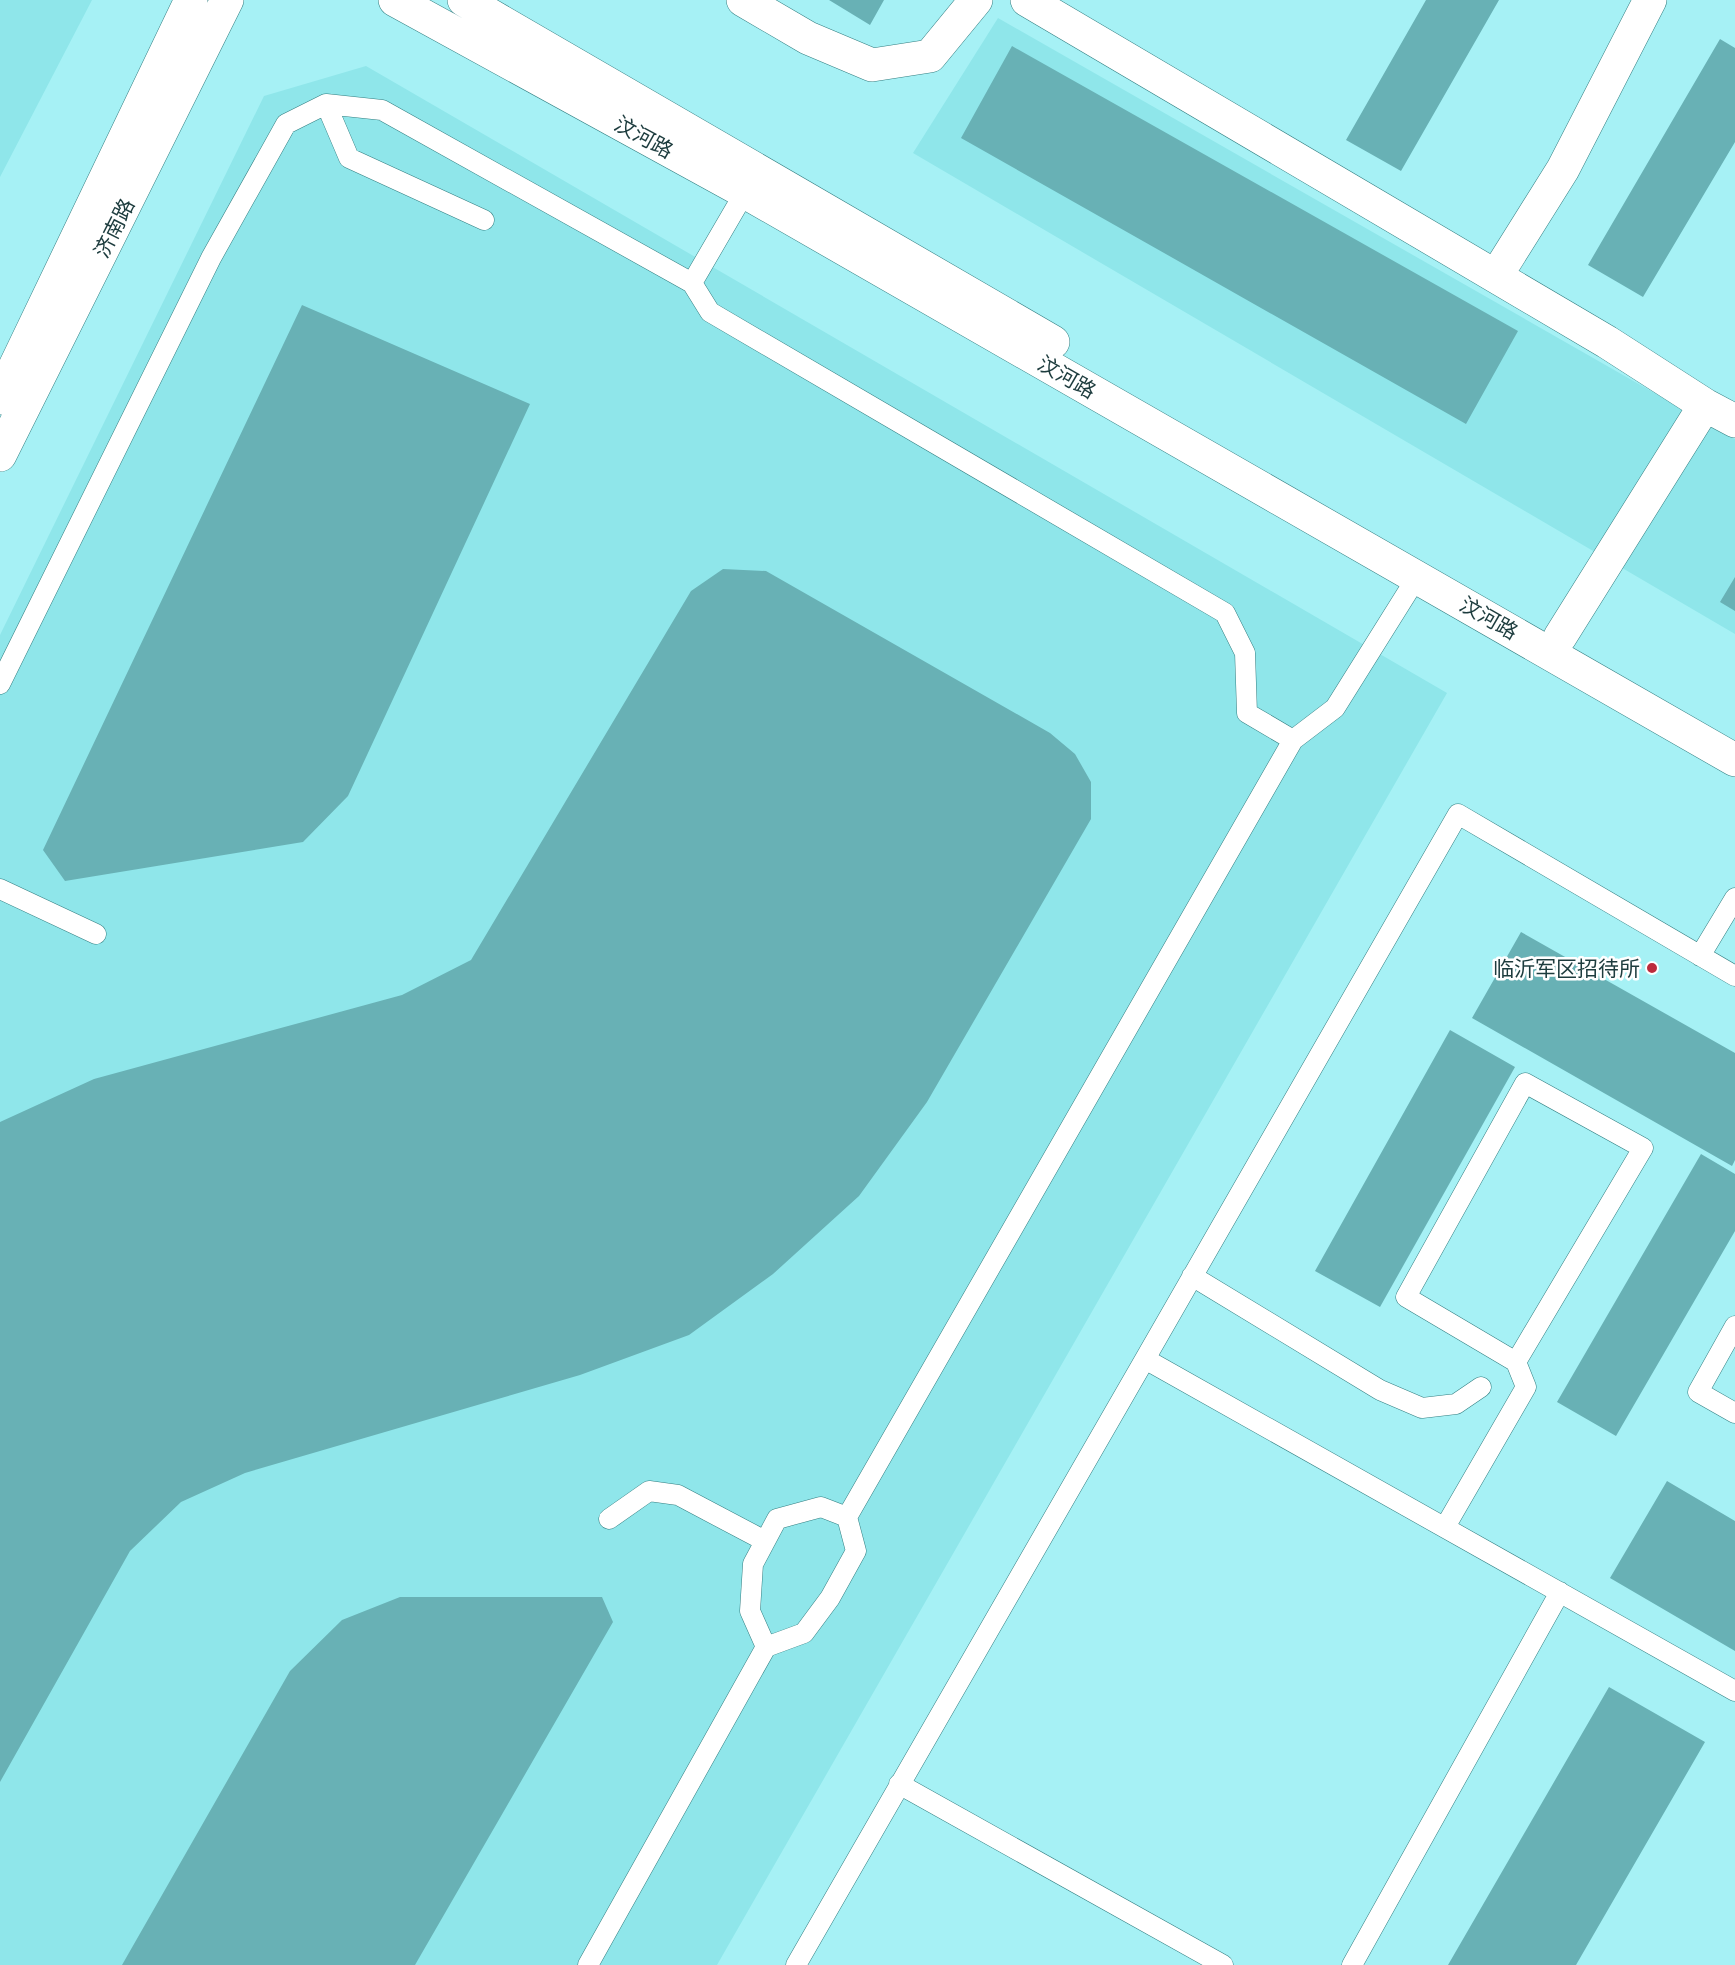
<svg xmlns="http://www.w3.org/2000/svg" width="1735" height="1965" font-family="Raleway,'Noto Sans SC',sans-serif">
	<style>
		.built { fill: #8fe6ea }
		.building { fill: #68b1b5 }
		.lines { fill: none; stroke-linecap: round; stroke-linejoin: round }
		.lane-casing { stroke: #337f82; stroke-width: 21 }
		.street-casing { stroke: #337f82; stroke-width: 34 }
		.secondary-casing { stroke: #337f82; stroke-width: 34 }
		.lane { stroke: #fff; stroke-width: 20 }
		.street { stroke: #fff; stroke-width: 33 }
		.secondary { stroke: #fff; stroke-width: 33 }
		.poi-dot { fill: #bc2b3d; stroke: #fff; stroke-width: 2 }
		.labels { text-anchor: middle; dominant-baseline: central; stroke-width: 5; stroke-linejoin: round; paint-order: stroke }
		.street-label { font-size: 21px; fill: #1d3c3e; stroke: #fff }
		.poi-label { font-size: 21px; fill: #1d3c3e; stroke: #fff; text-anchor: end }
	</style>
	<rect width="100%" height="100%" fill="#a6f1f5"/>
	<path class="built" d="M0 0H92L0 177Z
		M998 18 1735 439V634L913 153Z
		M366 66 1447 693 717 1965H0V635L264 96Z"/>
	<path class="building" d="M829 0H884L870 25Z
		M1426 0H1499L1401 171 1346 140Z
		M1720 39 1735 48V142L1643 297 1588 265Z
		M1012 46 1518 331 1466 424 961 138Z
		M302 305 530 404 348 796 303 842 65 881 43 850Z
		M723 569 766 571 1050 733 1075 754 1091 782V819L927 1102 859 1196 773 1274 689 1335 580 1375 245 1473 181 1502 130 1551 0 1782V1122L94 1079 402 995 471 960 691 591Z
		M1735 577V611L1720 602Z
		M1521 932 1735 1053V1160L1732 1166 1472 1018Z
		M1450 1030 1515 1067 1380 1307 1315 1271Z
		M1701 1154 1735 1174V1231L1616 1436 1557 1402Z
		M1667 1481 1735 1521V1651L1610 1578Z
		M400 1597H602L613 1622 415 1965H122L290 1671 342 1620Z
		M1609 1687 1705 1742 1576 1965H1448Z"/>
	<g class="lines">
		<defs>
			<path id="lane" d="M326 104 349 158 484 220
				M692 283 710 312 1225 613 1245 653 1247 713 1293 740
				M0 684 211 258 286 124 326 104 382 110 692 283 745 192
				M0 889 96 934
				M1700 956 1735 898
				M1192 1276 1380 1390 1422 1408 1456 1404 1481 1387
				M1735 1326 1698 1392 1735 1413
				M1145 1359 1458 814 1735 976
				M609 1519 649 1491 678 1495 765 1541
				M1445 1527 1526 1387 1516 1362 1406 1297 1525 1083 1643 1148 1516 1362
				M766 1647 750 1611 753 1564 777 1519 821 1507 847 1517
				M899 1784 1223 1965
				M588 1965 766 1647 804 1633 830 1598 856 1551 847 1517 1293 740 1335 708 1417 577
				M796 1965 1145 1359 1735 1691
				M1352 1965 1560 1592"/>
			<path id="street" d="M743 0 808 38 872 65 930 56 976 0
				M1027 0 1607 342 1705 405
				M1496 276 1563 169 1650 0
				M1560 637 1705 405 1735 421"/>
			<path id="secondary" d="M395 0 745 192 1735 760
				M464 0 1053 342
				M0 398 191 0
				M0 455 227 0"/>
		</defs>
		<use href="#lane" class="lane-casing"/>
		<use href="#street" class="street-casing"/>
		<use href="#secondary" class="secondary-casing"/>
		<use href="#lane" class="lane"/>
		<use href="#street" class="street"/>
		<use href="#secondary" class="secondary"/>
	</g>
	<circle class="poi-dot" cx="1652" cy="968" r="6"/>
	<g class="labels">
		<g class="street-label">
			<text transform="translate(644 137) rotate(29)">汶河路</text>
			<text transform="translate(114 228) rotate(-63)">济南路</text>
			<text transform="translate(1067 377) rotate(30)">汶河路</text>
			<text transform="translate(1489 618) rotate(30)">汶河路</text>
		</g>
		<g class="poi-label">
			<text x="1640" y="968">临沂军区招待所</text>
		</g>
	</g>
</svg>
